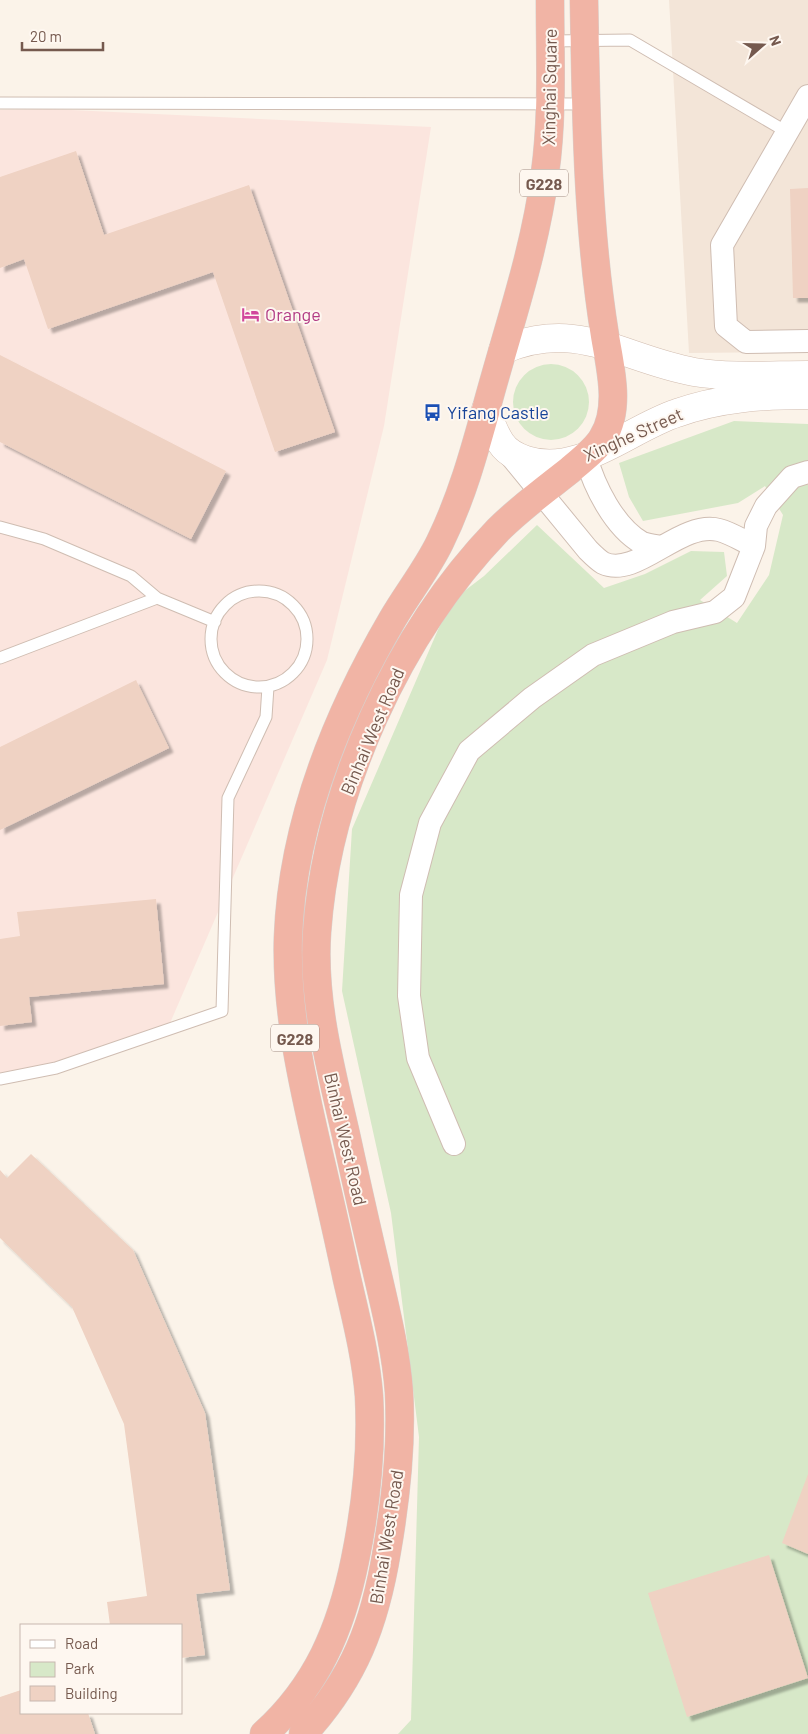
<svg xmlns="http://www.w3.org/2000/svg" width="808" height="1734" font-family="Barlow,sans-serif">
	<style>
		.residential { fill: #f3e5d8 }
		.commercial { fill: #fbe5de }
		.green { fill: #d7e8c8 }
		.building { fill: #efd2c3; filter: url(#shadow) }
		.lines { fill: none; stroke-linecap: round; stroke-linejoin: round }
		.lane-casing { stroke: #cfbdb2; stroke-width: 13 }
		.street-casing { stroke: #cfbdb2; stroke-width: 24 }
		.secondary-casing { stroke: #d2bdb0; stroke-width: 29 }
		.highway-casing { stroke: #d8d1cd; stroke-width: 29 }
		.lane { stroke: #fff; stroke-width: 11 }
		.street { stroke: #fff; stroke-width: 22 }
		.secondary { stroke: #fff; stroke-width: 28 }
		.highway { stroke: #f1b4a5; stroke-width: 28 }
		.labels { text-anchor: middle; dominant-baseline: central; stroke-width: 4; stroke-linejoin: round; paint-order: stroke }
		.shield { fill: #fef7f0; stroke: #9e887f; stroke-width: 1 }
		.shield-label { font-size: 16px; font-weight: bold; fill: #75594e }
		.street-label { font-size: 18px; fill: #75594e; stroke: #fef7f0 }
		.hotel-label { font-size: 18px; fill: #b23c85; stroke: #fef7f0; text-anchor: start }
		.transit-label { font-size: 18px; fill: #164399; stroke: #fef7f0; text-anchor: start }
	</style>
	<defs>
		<filter id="shadow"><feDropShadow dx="4.5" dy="4.5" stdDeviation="1" flood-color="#0004"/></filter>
	</defs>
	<rect width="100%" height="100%" fill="#fbf3e9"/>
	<path class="residential" d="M669 0H808V352L689 353Z"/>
	<path class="commercial" d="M50 109 431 127 384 426 327 660 167 1030 0 1082V110Z"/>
	<path class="green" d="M513 402a38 38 0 1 1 76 0a38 38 0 1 1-76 0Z
		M734 421 808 424V1734H398L411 1720 419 1437 391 1213 342 991 352 829 450 602 484 576 537 525 604 588 645 574 691 551 724 552 727 576 700 600 737 623 769 575 783 515 765 486 738 503 643 521 629 497 619 463Z"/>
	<path class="building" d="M76 151 104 235 249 185 335 432 275 452 213 272 48 329 24 259 0 268V177Z
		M808 188V298H793L790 189Z
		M0 355 226 471 191 539 0 442Z
		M136 680 169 748 0 830V747Z
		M156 899 164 984 29 997 32 1022 0 1026V939L20 936 17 912Z
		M31 1154 133 1250 205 1413 230 1590 196 1594 205 1655 181 1658V1625H110L107 1602 147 1596 124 1424 72 1307 0 1238V1170L7 1178Z
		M808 1474V1554L782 1543Z
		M769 1555 808 1678 687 1717 648 1593Z
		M21 1690V1713H88L95 1734H0V1697Z"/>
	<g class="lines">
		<defs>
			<path id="lane" d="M550 41 630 40 787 132
				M0 103 586 104
				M0 527 44 539 131 576 157 598
				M211 639a48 48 0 1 1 96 0a48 48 0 1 1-96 0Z
				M0 658 157 598 215 622
				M0 1079 56 1068 222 1011 228 798 266 717 268 687"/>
			<path id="street" d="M808 96 722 245 726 326 746 342 808 341
				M506 450 588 550C592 554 598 560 603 563 637 579 680 520 719 530 731 533 743 541 754 546
				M586 457C594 486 614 527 642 543 647 545 655 546 661 547
				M454 1144 418 1058 409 996 411 895 430 823 469 751 532 698 593 655 673 622 715 612 734 597 754 546 756 526 766 506 792 477 808 472"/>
			<path id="secondary" d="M503 350C578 318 623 359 694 372 731 378 771 375 808 375
				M486 409C490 421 494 433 501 443 506 451 517 457 526 460 580 477 628 429 677 413 719 398 764 395 808 395"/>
			<path id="highway" d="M264 1734C317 1686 341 1629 355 1560 366 1506 372 1451 369 1396 366 1357 356 1318 347 1279 337 1232 326 1184 315 1137 300 1071 286 1006 288 938 292 826 336 716 392 620 407 594 427 569 440 542 466 489 479 433 495 377 514 310 536 243 545 173 553 116 550 58 550 0
				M303 1734C354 1679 375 1624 387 1550 396 1498 402 1445 399 1392 396 1351 386 1311 377 1272 366 1226 356 1181 346 1135 331 1069 312 1000 317 932 327 789 399 633 498 530 520 508 546 489 570 470 581 460 596 450 603 437 621 408 610 367 605 336 587 225 586 113 584 0"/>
		</defs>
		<use href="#lane" class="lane-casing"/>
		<use href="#street" class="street-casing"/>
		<use href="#secondary" class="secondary-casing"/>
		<use href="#highway" class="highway-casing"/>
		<use href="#lane" class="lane"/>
		<use href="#street" class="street"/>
		<use href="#secondary" class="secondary"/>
		<use href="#highway" class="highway"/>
	</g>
	<defs>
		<symbol id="hotel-bare" viewBox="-9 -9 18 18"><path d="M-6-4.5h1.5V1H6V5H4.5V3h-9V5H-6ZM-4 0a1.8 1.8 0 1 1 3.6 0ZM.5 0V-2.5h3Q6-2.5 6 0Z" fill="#d1479c" stroke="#fef7f0" stroke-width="2.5" paint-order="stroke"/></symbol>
		<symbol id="bus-bare" viewBox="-9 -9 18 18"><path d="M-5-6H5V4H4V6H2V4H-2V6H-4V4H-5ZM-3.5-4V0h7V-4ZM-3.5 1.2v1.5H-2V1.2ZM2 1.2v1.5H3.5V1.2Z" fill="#1a4fb4" stroke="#fef7f0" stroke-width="2.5" paint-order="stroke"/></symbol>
	</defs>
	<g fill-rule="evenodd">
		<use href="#hotel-bare" x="238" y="302" width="25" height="25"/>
		<use href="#bus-bare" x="420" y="400" width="25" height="25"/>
	</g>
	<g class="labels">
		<g class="shield">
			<rect x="520" y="169.5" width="48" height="27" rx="4"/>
			<rect x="271" y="1024.5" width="48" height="27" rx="4"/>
		</g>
		<g class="shield-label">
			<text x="544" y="183">G228</text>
			<text x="295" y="1038">G228</text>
		</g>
		<g class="street-label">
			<text transform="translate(549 87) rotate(-89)">Xinghai Square</text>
			<text transform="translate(633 434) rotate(-24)">Xinghe Street</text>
			<text transform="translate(372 731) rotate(-67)">Binhai West Road</text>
			<text transform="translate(346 1139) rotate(77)">Binhai West Road</text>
			<text transform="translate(386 1537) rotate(-81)">Binhai West Road</text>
		</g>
		<g class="hotel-label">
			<text x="265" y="314">Orange</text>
		</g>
		<g class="transit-label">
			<text x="447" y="412">Yifang Castle</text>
		</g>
	</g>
	<rect x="20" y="1624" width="162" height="90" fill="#fef7f0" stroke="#c7b8af"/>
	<rect x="30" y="1640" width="25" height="8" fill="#ffffff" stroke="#c7b8af"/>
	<text x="65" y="1649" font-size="15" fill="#75594e">Road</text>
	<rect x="30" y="1662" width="25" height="15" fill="#d7e8c8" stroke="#c7b8af"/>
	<text x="65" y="1674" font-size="15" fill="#75594e">Park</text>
	<rect x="30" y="1686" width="25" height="15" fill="#efd2c3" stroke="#c7b8af"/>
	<text x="65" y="1699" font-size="15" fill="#75594e">Building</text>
	<g transform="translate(763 45) rotate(70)" stroke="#fef7f0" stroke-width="4" paint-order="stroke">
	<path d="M0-4L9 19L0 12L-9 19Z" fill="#75594e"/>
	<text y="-8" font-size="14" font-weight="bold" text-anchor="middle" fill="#75594e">N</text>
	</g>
	<path d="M22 42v8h81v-8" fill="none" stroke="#75594e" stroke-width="2.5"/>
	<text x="30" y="42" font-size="15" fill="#75594e" stroke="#fef7f0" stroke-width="4" paint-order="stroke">20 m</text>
</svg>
